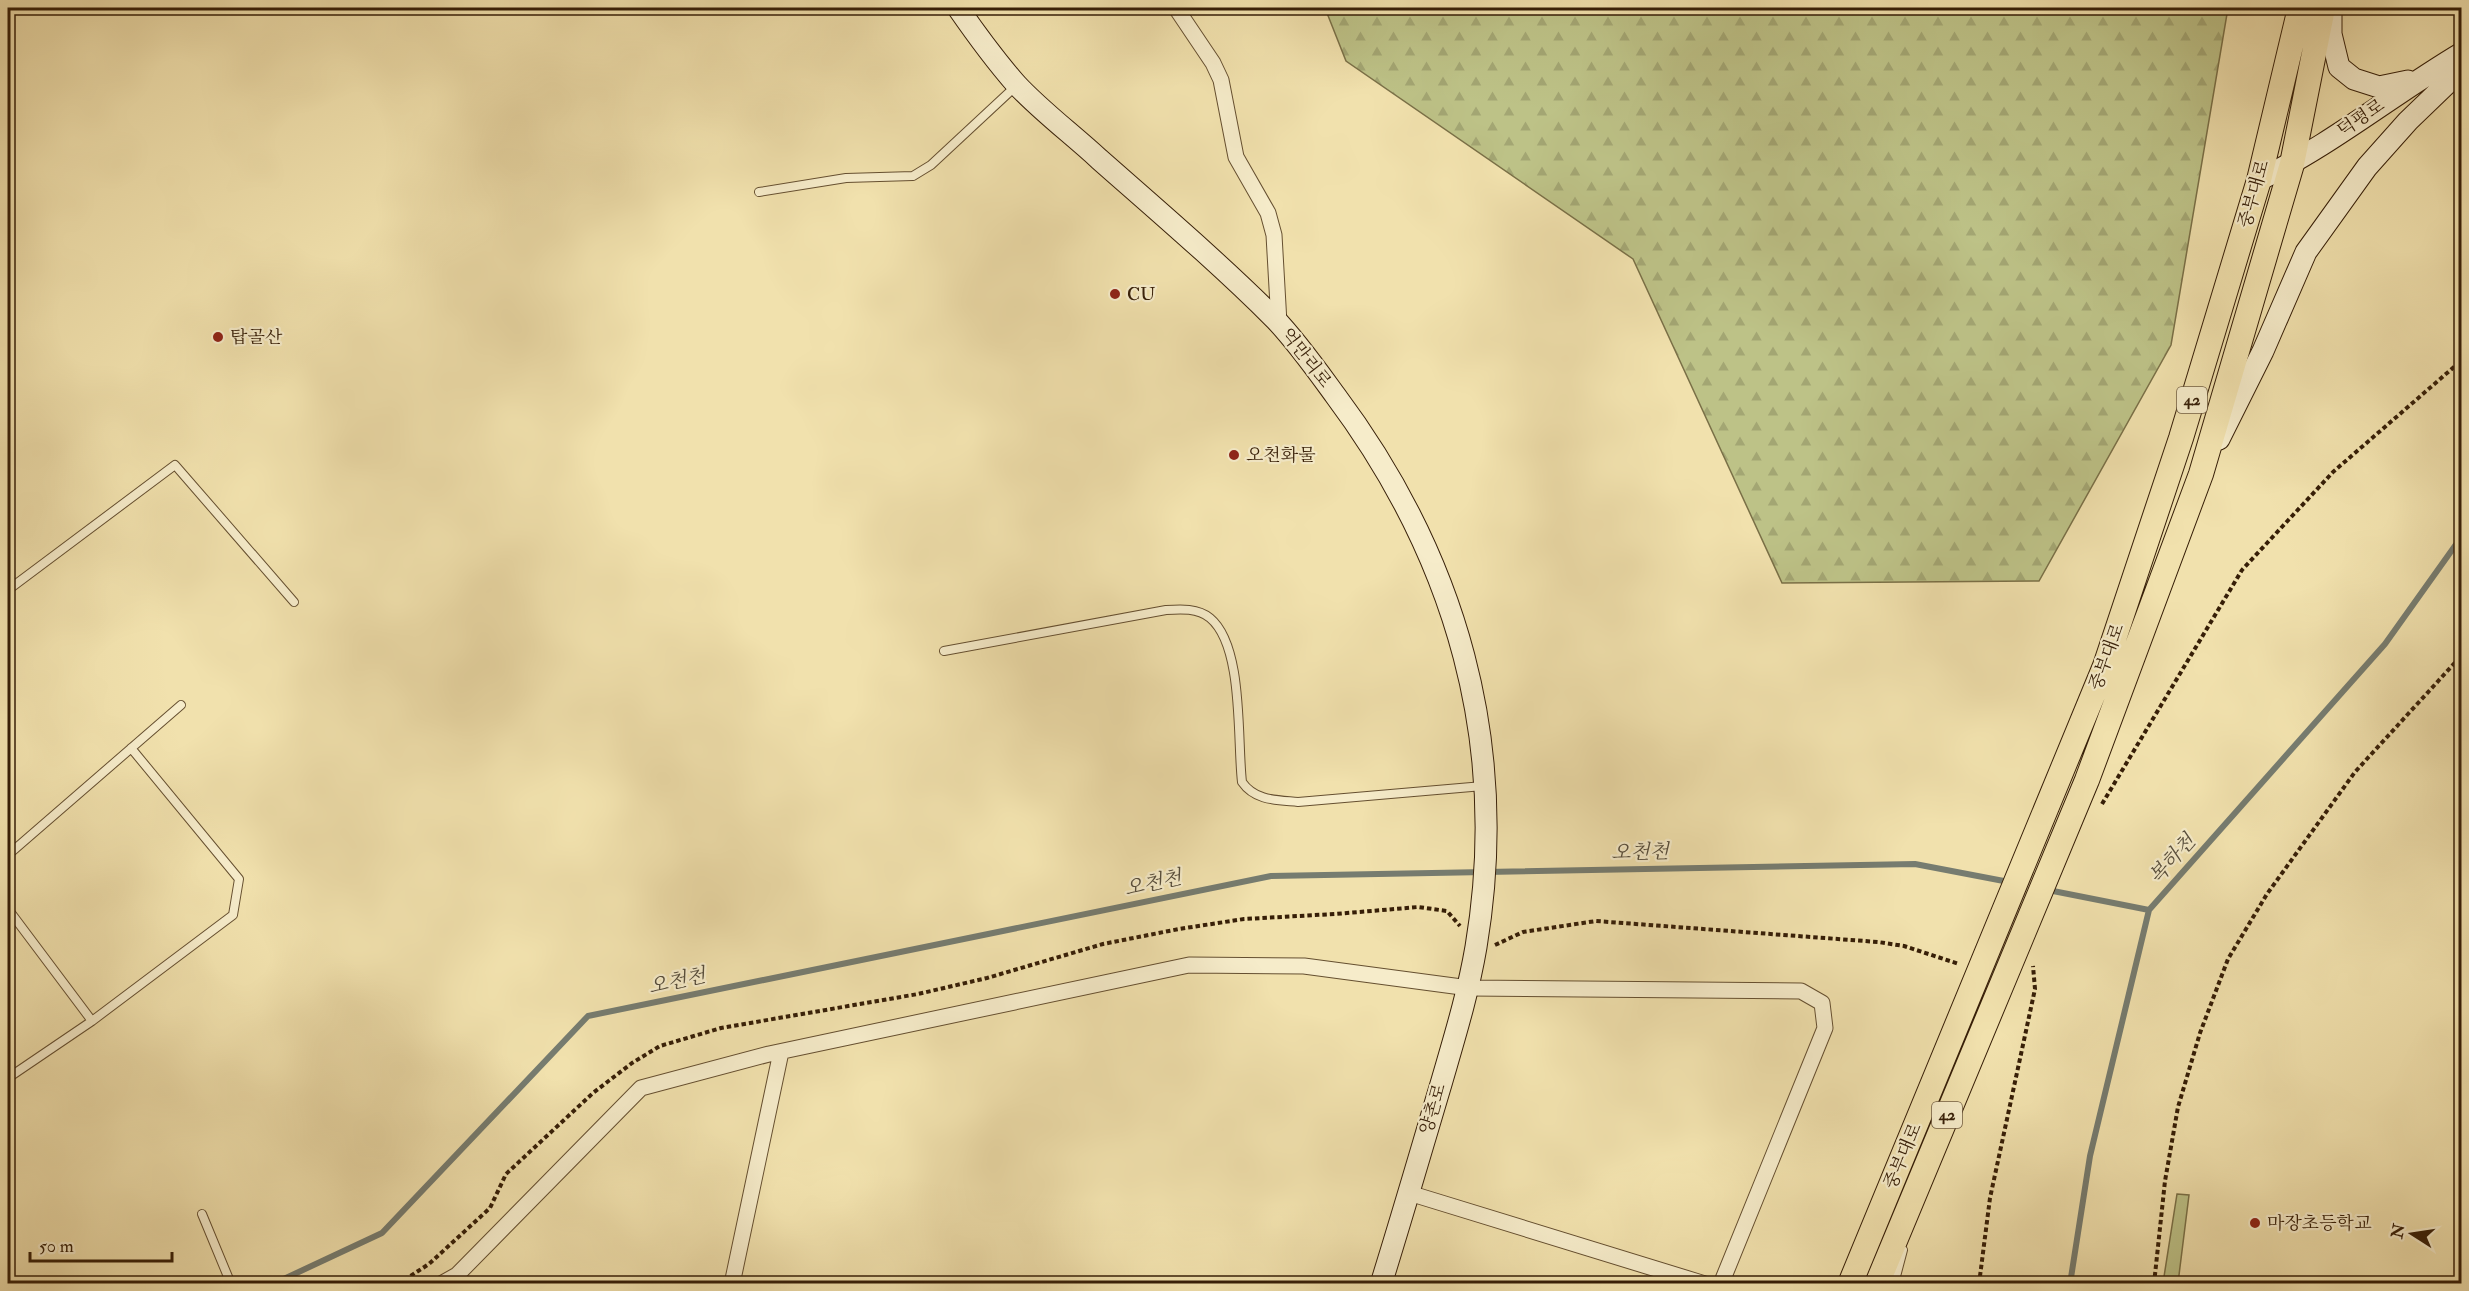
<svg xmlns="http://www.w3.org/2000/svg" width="2469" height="1291" font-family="'IM FELL Double Pica','Noto Serif KR',serif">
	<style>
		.forest { fill: url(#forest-firs); stroke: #7a7047; stroke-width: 1.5 }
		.park { fill: #bdc287; stroke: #7a7047; stroke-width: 1.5 }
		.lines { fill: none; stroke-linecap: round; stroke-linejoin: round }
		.stream { stroke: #767c70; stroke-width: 6 }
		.lane-casing { stroke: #654f30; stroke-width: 10 }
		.street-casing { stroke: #654f30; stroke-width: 17 }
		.secondary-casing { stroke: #361e07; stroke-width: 23 }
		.primary-casing { stroke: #361e07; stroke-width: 26 }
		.path { stroke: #361e07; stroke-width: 4; stroke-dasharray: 4.5 3; stroke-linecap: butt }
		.lane { stroke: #f6ecca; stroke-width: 8 }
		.street { stroke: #f6ecca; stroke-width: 15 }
		.secondary { stroke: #f6ecca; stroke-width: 21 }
		.primary { stroke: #f1e1ad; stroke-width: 24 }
		.poi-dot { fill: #8f2418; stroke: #f6ecca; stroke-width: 2 }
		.labels { text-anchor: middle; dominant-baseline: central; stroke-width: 4.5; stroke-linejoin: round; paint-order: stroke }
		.shield { fill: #f6ecca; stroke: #705c42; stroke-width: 1.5 }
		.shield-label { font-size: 16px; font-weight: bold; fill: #361e07 }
		.street-label { font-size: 18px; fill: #361e07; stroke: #f6ecca }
		.poi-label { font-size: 18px; fill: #361e07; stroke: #f6ecca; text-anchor: start }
		.water-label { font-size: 20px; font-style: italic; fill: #564d3c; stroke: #f6ecca }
	</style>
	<defs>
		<pattern id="forest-firs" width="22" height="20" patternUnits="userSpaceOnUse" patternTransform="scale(1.5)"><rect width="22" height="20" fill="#bdc287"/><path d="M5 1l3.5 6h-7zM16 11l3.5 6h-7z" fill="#a3a673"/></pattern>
	</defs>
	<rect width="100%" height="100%" fill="#f1e1ad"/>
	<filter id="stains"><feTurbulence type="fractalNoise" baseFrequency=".00333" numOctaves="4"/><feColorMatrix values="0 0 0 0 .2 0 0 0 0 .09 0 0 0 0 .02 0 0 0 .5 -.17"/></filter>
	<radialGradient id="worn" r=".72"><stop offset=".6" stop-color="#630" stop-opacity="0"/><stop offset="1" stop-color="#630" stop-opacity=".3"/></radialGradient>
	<path class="forest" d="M1325 8H2228L2171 345 2039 581 1782 583 1633 259 1346 61Z"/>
	<path class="park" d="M2177 1194 2189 1195 2178 1283H2163Z"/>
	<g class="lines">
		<path class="stream" d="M2048 890 2149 910
			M273 1284 382 1233 588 1016 1271 876 1915 864 2009 882
			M2070 1284 2090 1156 2149 910 2385 644 2462 536"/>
		<defs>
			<path id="lane" d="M759 192 846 178 913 176 931 165 1016 86
				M8 590 175 465 294 602
				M944 651 1166 610C1181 609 1198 608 1210 618 1244 646 1237 740 1242 782 1255 801 1277 800 1298 802L1483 786
				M8 855 181 705
				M8 909 92 1021
				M8 1078 92 1021 233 915 239 879 131 748
				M202 1214 231 1284
				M1894 1284 1903 1250"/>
			<path id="street" d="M1176 8 1213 63 1221 80 1236 157 1268 213 1274 235 1279 323
				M1409 1193 1705 1284
				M441 1284 457 1275 641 1088 769 1054 1189 965 1304 966 1469 988 1801 991 1822 1003 1825 1028 1721 1284
				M732 1284 781 1052"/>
			<path id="secondary" d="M958 8C976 34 995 60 1016 84 1041 111 1072 134 1099 159 1158 211 1219 263 1275 319 1297 342 1316 369 1335 395 1457 558 1510 745 1476 947 1468 994 1454 1039 1441 1084 1421 1151 1402 1217 1381 1284
				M2331 8V34L2339 67 2354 79 2379 87 2408 81
				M2259 180C2331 145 2393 94 2462 53
				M2219 439 2263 351 2306 252 2367 167 2408 121 2462 69"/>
			<path id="primary" d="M1850 1284 2105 666 2181 438 2259 180 2300 8
				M1877 1284 2087 780 2201 474 2292 164 2323 8"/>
		</defs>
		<use href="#lane" class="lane-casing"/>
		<use href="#street" class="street-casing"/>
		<use href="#secondary" class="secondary-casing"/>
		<use href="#primary" class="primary-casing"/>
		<path class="path" d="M2102 804 2242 570 2333 472 2462 360
			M1495 945 1523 932 1596 921 1878 942 1904 946 1959 964
			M398 1284 429 1264 490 1208 506 1174 593 1093 632 1063 660 1046 721 1028 918 994 987 978 1103 944 1179 929 1244 919 1335 914 1418 907 1447 911 1460 926
			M1979 1284 1990 1198 2035 989 2033 966
			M2154 1284 2165 1181 2178 1107 2200 1033 2228 959 2267 894 2355 772 2462 655"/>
		<use href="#lane" class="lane"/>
		<use href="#street" class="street"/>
		<use href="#secondary" class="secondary"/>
		<use href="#primary" class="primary"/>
	</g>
	<g class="poi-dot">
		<circle cx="1115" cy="294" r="6"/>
		<circle cx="218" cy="337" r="6"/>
		<circle cx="1234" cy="455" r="6"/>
		<circle cx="2255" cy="1223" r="6"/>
	</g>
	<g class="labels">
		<g class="shield">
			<rect x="2177" y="387" width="30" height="26" rx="4.5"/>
			<rect x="1932" y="1102" width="30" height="26" rx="4.5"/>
		</g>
		<g class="shield-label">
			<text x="2192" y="400">42</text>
			<text x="1947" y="1115">42</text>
		</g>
		<g class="street-label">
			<text transform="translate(2361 118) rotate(-34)">덕평로</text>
			<text transform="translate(2254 194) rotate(-74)">중부대로</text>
			<text transform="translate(1306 358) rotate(52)">억만리로</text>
			<text transform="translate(2107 657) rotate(-70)">중부대로</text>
			<text transform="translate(1433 1109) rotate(-74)">양촌로</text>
			<text transform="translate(1903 1156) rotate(-67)">중부대로</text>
		</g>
		<g class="poi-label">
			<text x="1127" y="294">CU</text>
			<text x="230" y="337">탑골산</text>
			<text x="1246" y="455">오천화물</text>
			<text x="2267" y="1223">마장초등학교</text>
		</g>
		<g class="water-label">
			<text transform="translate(1640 852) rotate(-1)">오천천</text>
			<text transform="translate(2172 859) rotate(-48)">복하천</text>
			<text transform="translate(1153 883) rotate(-12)">오천천</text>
			<text transform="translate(677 981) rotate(-12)">오천천</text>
		</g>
	</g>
	<rect width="2469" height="1291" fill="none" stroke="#f1e1ad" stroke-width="30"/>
	<rect x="9" y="9" width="2451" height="1273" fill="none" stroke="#361e07" stroke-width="3"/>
	<rect x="15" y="15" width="2439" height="1261" fill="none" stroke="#361e07" stroke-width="1.5"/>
	<g transform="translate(2412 1234) rotate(282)" stroke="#f6ecca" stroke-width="4.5" paint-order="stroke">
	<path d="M0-4.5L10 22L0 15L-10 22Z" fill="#361e07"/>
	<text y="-9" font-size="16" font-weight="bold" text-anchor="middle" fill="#361e07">N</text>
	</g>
	<path d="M30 1252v9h142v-9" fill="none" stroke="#361e07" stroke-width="3"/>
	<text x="39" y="1252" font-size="18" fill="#361e07" stroke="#f6ecca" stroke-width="4.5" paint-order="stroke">50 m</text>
	<rect width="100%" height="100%" filter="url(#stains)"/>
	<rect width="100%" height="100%" fill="url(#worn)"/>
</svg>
